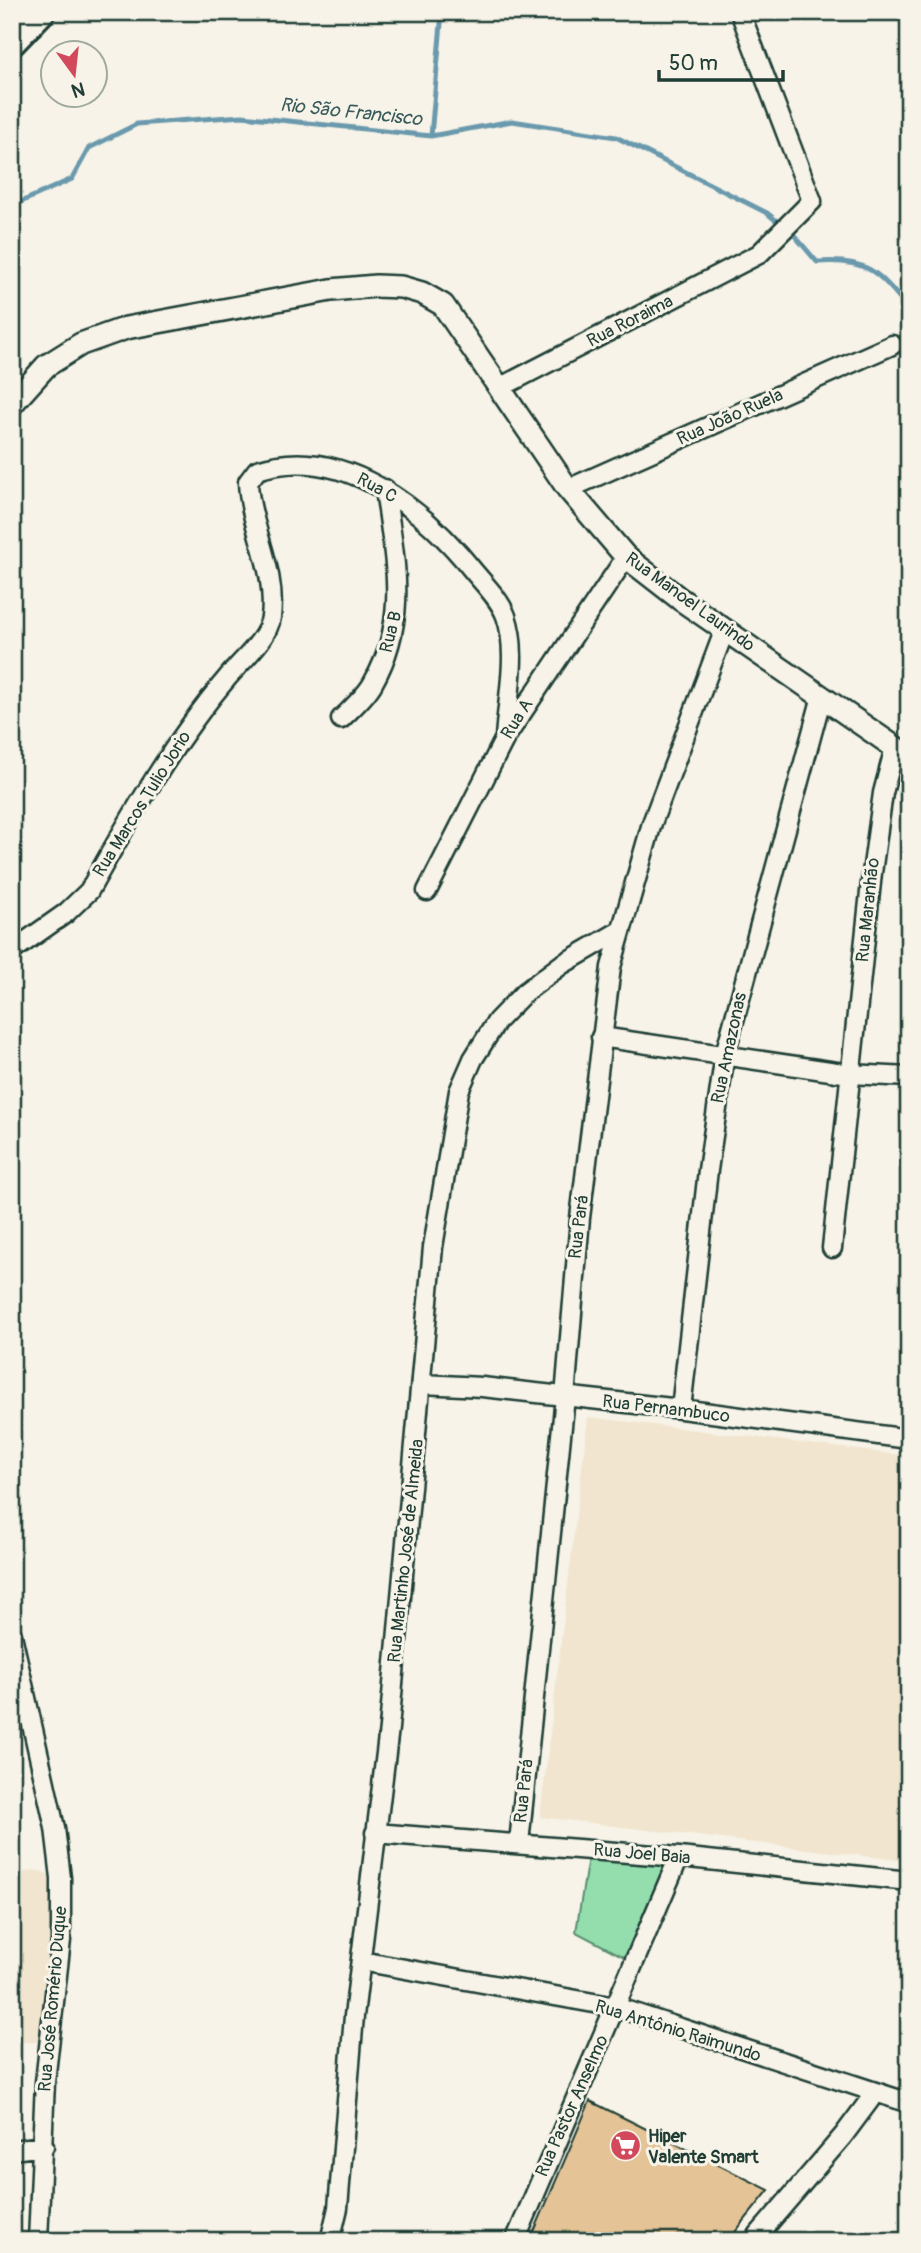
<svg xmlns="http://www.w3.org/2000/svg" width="921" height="2253" font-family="Pangolin,sans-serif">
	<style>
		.built { fill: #f1e5cf }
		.green { fill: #94dead; stroke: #5a8e70; stroke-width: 2 }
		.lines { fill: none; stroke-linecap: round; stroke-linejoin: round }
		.stream { stroke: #6b99ad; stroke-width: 5 }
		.building { fill: #e4c496; stroke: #1f3d34; stroke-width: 2 }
		.minor-casing { stroke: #1f3d34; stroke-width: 23 }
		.tertiary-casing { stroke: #1f3d34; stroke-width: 26 }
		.secondary-casing { stroke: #1f3d34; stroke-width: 30 }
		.minor { stroke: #f7f3e8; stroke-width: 18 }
		.tertiary { stroke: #f7f3e8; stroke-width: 21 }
		.secondary { stroke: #f7f3e8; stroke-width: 24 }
		.labels { text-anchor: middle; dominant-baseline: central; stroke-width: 6; stroke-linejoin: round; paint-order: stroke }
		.street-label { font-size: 18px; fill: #1f3d34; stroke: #f7f3e8 }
		.poi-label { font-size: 18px; font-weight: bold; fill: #1f3d34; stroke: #f7f3e8; text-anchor: start }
		.water-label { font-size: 19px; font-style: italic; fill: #385c5c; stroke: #f7f3e8 }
	</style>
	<rect width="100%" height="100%" fill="#f7f3e8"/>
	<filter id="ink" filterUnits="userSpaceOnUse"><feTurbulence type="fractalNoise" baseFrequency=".0143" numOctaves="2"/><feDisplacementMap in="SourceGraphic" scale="14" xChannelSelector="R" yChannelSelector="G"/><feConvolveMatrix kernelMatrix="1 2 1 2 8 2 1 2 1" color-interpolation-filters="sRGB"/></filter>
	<g filter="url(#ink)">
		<path class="built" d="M588 1417 909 1456V1821L906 1861 540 1817Z
			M34 1870 53 1875 45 2042H12V1876Z"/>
		<path class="green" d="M588 1857 672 1861 630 1960 576 1932Z"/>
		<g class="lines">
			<path class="stream" d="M431 136 442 12
				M12 206 72 179 89 148 137 124 242 116 431 136 512 121 616 137 767 213 795 236 817 262C868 258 878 272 909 309"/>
		</g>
		<path class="building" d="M590 2101 769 2190 728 2241H530Z"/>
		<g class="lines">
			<defs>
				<path id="minor" d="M501 387 759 254 812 201 740 12
					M568 489 892 345
					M341 719C352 708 366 696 373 683 410 618 394 558 385 489
					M427 891 505 738 626 557
					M12 951 66 913 89 891C129 819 175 739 228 677 242 660 268 639 271 617 277 569 250 528 248 482L257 470C343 442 425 510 475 573 486 586 500 600 506 616 519 653 507 700 505 738
					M601 1037 850 1074 909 1077
					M832 1248 872 873 883 793 895 747
					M422 1384 482 1387 681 1409 909 1439
					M681 1409 708 1170 725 1054 822 696
					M12 1635 55 1828 61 1878V1940L45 2082 38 2241
					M375 1833 679 1857 909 1881
					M519 1843 565 1397 580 1218 611 967 652 823 725 629
					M361 1961 616 2007 909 2103
					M12 2150 44 2146
					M330 2241 338 2208 354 2016 389 1728 433 1247 459 1091 473 1059 497 1021 524 993 561 965 618 932
					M515 2241 679 1857
					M753 2241 843 2136 875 2093"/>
				<path id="tertiary" d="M12 404 46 366 81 344 126 328 331 290 376 286 401 287 422 293 443 305 568 489 626 557 680 599 909 757"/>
				<path id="secondary" d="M12 43 42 12"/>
			</defs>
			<use href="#minor" class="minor-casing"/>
			<use href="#tertiary" class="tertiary-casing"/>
			<use href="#secondary" class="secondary-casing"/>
			<use href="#minor" class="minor"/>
			<use href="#tertiary" class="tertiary"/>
			<use href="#secondary" class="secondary"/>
		</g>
	</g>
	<defs>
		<symbol id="supermarket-disc" viewBox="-11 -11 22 22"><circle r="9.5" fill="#d1495b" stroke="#f7f3e8"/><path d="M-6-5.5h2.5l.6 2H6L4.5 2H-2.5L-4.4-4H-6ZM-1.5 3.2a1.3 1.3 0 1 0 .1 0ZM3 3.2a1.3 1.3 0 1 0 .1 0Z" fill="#fff"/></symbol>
	</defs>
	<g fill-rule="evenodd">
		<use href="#supermarket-disc" x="608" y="2128" width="35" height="35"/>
	</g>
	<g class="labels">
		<g class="street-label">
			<text transform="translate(630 321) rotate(-27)">Rua Roraima</text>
			<text transform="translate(730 417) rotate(-24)">Rua João Ruela</text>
			<text transform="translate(377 488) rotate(29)">Rua C</text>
			<text transform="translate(690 602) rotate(36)">Rua Manoel Laurindo</text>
			<text transform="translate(391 632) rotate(-76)">Rua B</text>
			<text transform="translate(517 719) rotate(-58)">Rua A</text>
			<text transform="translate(142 804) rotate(-58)">Rua Marcos Tulio Jorio</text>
			<text transform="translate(868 910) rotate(-84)">Rua Maranhão</text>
			<text transform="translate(729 1048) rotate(-78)">Rua Amazonas</text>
			<text transform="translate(579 1227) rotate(-83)">Rua Pará</text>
			<text transform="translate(666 1409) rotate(7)">Rua Pernambuco</text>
			<text transform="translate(406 1551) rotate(-84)">Rua Martinho José de Almeida</text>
			<text transform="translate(524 1791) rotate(-84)">Rua Pará</text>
			<text transform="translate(642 1854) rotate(5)">Rua Joel Baia</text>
			<text transform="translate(53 1999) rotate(-85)">Rua José Romério Duque</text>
			<text transform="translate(678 2031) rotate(17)">Rua Antônio Raimundo</text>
			<text transform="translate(572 2106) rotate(-66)">Rua Pastor Anselmo</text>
		</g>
		<g class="poi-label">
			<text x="648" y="2136">Hiper<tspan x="648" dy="21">Valente Smart</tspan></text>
		</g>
		<g class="water-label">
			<text transform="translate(351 112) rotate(6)">Rio São Francisco</text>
		</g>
	</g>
	<rect width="921" height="2253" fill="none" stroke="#f7f3e8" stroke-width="42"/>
	<rect x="21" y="21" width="879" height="2211" fill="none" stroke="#1f3d34" stroke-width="2.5" filter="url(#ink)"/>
	<g transform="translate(74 74) rotate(165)"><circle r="33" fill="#f7f3e8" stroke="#a1aaa0" stroke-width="2"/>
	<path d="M0-5L12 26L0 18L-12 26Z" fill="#d1495b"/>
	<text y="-10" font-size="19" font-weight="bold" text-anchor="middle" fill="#1f3d34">N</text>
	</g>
	<path d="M659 70v10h124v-10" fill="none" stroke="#1f3d34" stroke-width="3.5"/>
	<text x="669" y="70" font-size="21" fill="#1f3d34" stroke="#f7f3e8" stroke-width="5" paint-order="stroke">50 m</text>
</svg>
